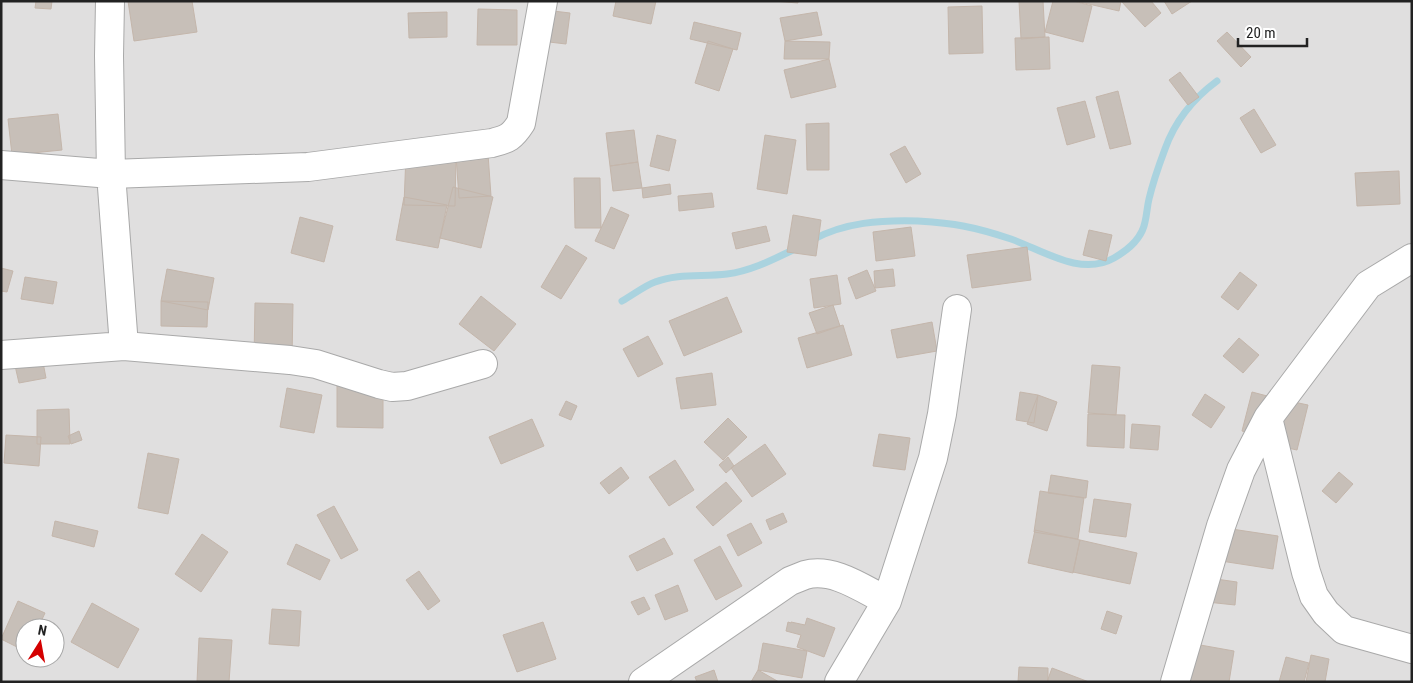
<svg xmlns="http://www.w3.org/2000/svg" width="1413" height="683" font-family="'Roboto Condensed',sans-serif">
	<style>
		.residential { fill: #e0dfdf; fill-rule: evenodd }
		.lines { fill: none; stroke-linecap: round; stroke-linejoin: round }
		.stream { stroke: #aad3df; stroke-width: 7 }
		.building { fill: #c7bfb8; stroke: #c4b6ab }
		.minor-casing { stroke: #a9a9a9; stroke-width: 30 }
		.minor { stroke: #fff; stroke-width: 28 }
	</style>
	<rect width="100%" height="100%" fill="#f2efe9"/>
	<path class="residential" d="M1 1H1412V682H1ZM25 628H55V658H25Z"/>
	<g class="lines">
		<path class="stream" d="M812 240C845 222 881 220 918 221 933 222 948 223 963 226 979 229 996 234 1011 239 1042 250 1081 277 1114 258 1128 250 1142 238 1145 222 1147 214 1147 207 1149 199 1153 182 1159 165 1165 149 1175 121 1194 98 1217 81
			M622 301C633 295 644 286 655 282 678 273 703 277 727 274 751 271 774 259 795 249"/>
	</g>
	<path class="building" d="M36 1H52L51 9 35 8Z
		M128 1H192L197 32 134 41Z
		M616 1H656L651 24 613 16Z
		M773 1H798V3Z
		M1019 1H1043L1045 37 1021 39Z
		M1053 1H1074L1092 6 1083 42 1045 32Z
		M1081 1H1121L1119 11 1080 2Z
		M1121 1H1151L1161 13 1145 27Z
		M1164 1H1192L1172 14Z
		M982 6 983 53 949 54 948 7Z
		M528 8 570 13 566 44 524 39Z
		M478 9 517 10V45H477Z
		M447 12V37L409 38 408 13Z
		M817 12 822 35 785 41 780 18Z
		M694 22 741 33 737 50 690 39Z
		M1227 32 1251 57 1241 67 1217 41Z
		M1049 37 1050 69 1016 70 1015 38Z
		M708 41 733 49 719 91 695 83Z
		M785 41 830 42 829 59H784Z
		M829 59 836 87 791 98 784 70Z
		M1180 72 1199 97 1188 105 1169 80Z
		M1118 91 1131 144 1110 149 1096 97Z
		M1085 101 1095 137 1067 145 1057 108Z
		M1254 109 1276 145 1261 153 1240 118Z
		M58 114 62 150 12 155 8 119Z
		M829 123V170H807L806 124Z
		M634 130 638 162 610 166 606 133Z
		M657 135 676 140 669 171 650 166Z
		M765 135 796 140 787 194 757 189Z
		M905 146 921 174 906 183 890 154Z
		M406 154 456 156 455 206 404 205Z
		M488 154 491 196 459 198 456 156Z
		M638 162 642 188 613 191 610 166Z
		M1399 171 1400 204 1357 206 1355 173Z
		M574 178H600L601 228H575Z
		M670 184 671 194 643 198 642 188Z
		M453 187 493 197 481 248 440 238Z
		M712 193 714 207 679 211 678 196Z
		M404 197 447 205 438 248 396 240Z
		M611 207 629 215 614 249 595 241Z
		M793 215 821 220 816 256 787 252Z
		M300 217 333 226 324 262 291 253Z
		M766 226 770 241 736 249 732 233Z
		M911 227 915 256 876 261 873 232Z
		M1089 230 1112 235 1106 261 1083 255Z
		M566 245 587 258 561 299 541 287Z
		M1027 247 1031 280 972 288 967 255Z
		M1 268 13 271 7 292 1 291Z
		M167 269 214 278 208 310 161 301Z
		M893 269 895 286 875 288 874 271Z
		M867 270 876 291 856 299 848 278Z
		M1240 272 1257 285 1238 310 1221 297Z
		M837 275 841 304 814 308 810 279Z
		M25 277 57 282 53 304 21 299Z
		M481 296 516 324 494 351 459 324Z
		M727 297 742 332 684 356 669 321Z
		M161 301 208 302 207 327 161 326Z
		M255 303 293 304 292 360 254 359Z
		M833 305 840 326 817 334 809 313Z
		M932 322 937 351 897 358 891 330Z
		M843 325 852 355 807 368 798 338Z
		M648 336 663 364 638 377 623 349Z
		M1239 338 1259 355 1243 373 1223 356Z
		M41 352 46 378 19 383 13 357Z
		M1092 365 1120 367 1116 415 1088 413Z
		M712 373 716 405 681 409 676 378Z
		M337 384H383V428L337 427Z
		M287 388 322 395 314 433 280 427Z
		M1020 392 1038 395 1034 423 1016 420Z
		M1252 392 1271 397 1261 436 1242 431Z
		M1205 394 1225 407 1211 428 1192 415Z
		M1038 395 1057 402 1047 431 1027 424Z
		M1275 398 1308 405 1297 450 1265 443Z
		M566 401 577 406 571 420 559 415Z
		M69 409 70 444H37V410Z
		M1088 414 1125 415 1124 448 1087 446Z
		M728 418 747 437 723 460 704 442Z
		M532 419 544 446 501 464 489 437Z
		M1132 424 1160 426 1158 450 1130 448Z
		M79 431 82 440 71 444 68 436Z
		M879 434 910 438 905 470 873 466Z
		M6 435 41 437 39 466 4 463Z
		M765 444 786 474 752 497 731 468Z
		M148 453 179 459 168 514 138 508Z
		M728 457 734 466 726 473 719 465Z
		M675 460 694 490 669 506 649 477Z
		M621 467 629 478 609 494 600 483Z
		M1339 472 1353 484 1336 503 1322 491Z
		M1051 475 1088 481 1086 498 1048 493Z
		M726 482 742 501 713 526 696 507Z
		M1040 491 1084 498 1078 539 1034 532Z
		M1094 499 1131 504 1126 537 1089 532Z
		M334 506 358 550 341 559 317 515Z
		M783 513 787 522 770 530 766 520Z
		M55 521 98 531 94 547 52 536Z
		M751 523 762 543 738 556 727 535Z
		M1225 528 1278 536 1273 569 1221 561Z
		M1035 530 1080 540 1073 573 1028 563Z
		M202 534 228 552 201 592 175 574Z
		M664 538 673 554 637 571 629 556Z
		M1080 540 1137 553 1130 584 1073 572Z
		M296 544 330 560 320 580 287 564Z
		M720 546 742 586 716 600 694 560Z
		M419 571 440 601 428 610 406 580Z
		M1209 578 1237 582 1235 605 1207 602Z
		M678 585 688 611 665 620 655 595Z
		M644 597 650 609 638 615 631 602Z
		M18 601 45 613 38 628H25V651L1 639Z
		M92 603 139 629 118 668 71 642Z
		M272 609 301 611 299 646 269 644Z
		M1107 611 1122 616 1116 634 1101 629Z
		M807 618 835 628 824 657 797 647 801 635 786 631 788 622 791 623V622L805 625Z
		M543 622 556 659 517 672 503 635Z
		M199 638 232 640 229 682H197Z
		M763 643 807 651 802 678 758 670Z
		M1189 643 1234 651 1229 682H1188Z
		M1311 655 1329 659 1325 682H1306Z
		M1286 657 1309 663 1304 682H1279Z
		M1019 667 1048 668V682H1018Z
		M1052 668 1089 682H1047Z
		M714 670 718 682H697L695 677Z
		M758 670 779 682H751Z"/>
	<g class="lines">
		<defs>
			<path id="minor" d="M110 1 109 56 111 174 124 346
				M1 165 111 174 308 167 492 143C508 139 512 137 521 123L543 1
				M1 355 124 346 290 360 316 364 379 384 392 387 407 386 483 364
				M1268 418 1306 572 1314 596 1326 613 1344 630 1412 649
				M643 682 790 581C795 579 800 577 805 575 833 567 863 589 887 601
				M839 682 887 601 933 458 942 414 957 309
				M1175 682 1221 526 1241 470 1268 418 1368 285 1412 258"/>
		</defs>
		<use href="#minor" class="minor-casing"/>
		<use href="#minor" class="minor"/>
	</g>
	<rect width="1413" height="683" fill="none" stroke="#222222" stroke-width="5"/>
	<g transform="translate(40 643) rotate(11)"><circle r="24" fill="#ffffff" stroke="#a7a7a7"/>
	<path d="M0-4L9 19L0 12L-9 19Z" fill="#d40000"/>
	<text y="-8" font-size="14" font-weight="bold" text-anchor="middle" fill="#222222">N</text>
	</g>
	<path d="M1238 38v8h69v-8" fill="none" stroke="#222222" stroke-width="2.5"/>
	<text x="1246" y="38" font-size="15" fill="#222222" stroke="#ffffff" stroke-width="4" paint-order="stroke">20 m</text>
</svg>
